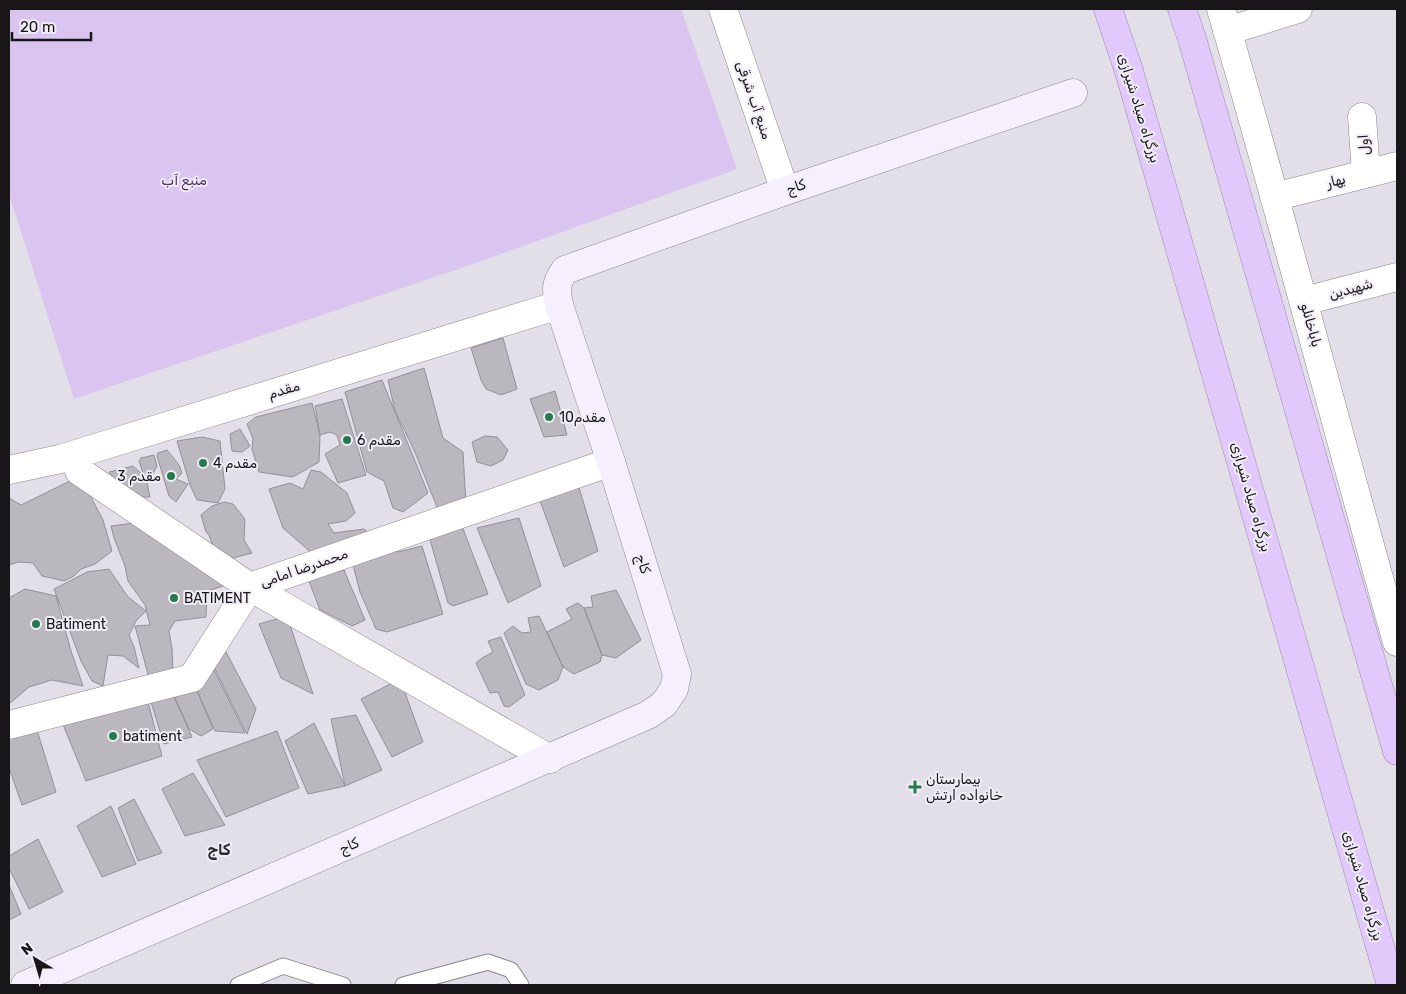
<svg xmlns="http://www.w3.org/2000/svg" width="1406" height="994" font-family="Rubik,'Noto Sans Arabic',sans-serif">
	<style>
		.green { fill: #d9c5f0 }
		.building { fill: #bbb7bf; stroke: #949099 }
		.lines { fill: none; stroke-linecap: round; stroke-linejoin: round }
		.lane-casing { stroke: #89868e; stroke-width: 17 }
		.street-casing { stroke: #89868e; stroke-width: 29 }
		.secondary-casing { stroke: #89868e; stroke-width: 29 }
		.highway-casing { stroke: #9b8aad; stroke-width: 29 }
		.lane { stroke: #fff; stroke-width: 15 }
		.street { stroke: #fff; stroke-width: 28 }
		.secondary { stroke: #f6effe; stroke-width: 28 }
		.highway { stroke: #e1c9fc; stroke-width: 28 }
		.poi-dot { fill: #247a4d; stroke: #f1edf6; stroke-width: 2 }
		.labels { text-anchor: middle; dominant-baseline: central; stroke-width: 4; stroke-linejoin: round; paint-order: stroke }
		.street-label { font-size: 14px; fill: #181619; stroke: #f1edf6 }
		.park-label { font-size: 14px; fill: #4e2b6c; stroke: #f1edf6 }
		.poi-label { font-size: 14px; fill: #181619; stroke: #f1edf6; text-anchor: start }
		.neighbourhood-label { font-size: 15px; font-weight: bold; fill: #2c2930; stroke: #f1edf6 }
	</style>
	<rect width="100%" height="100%" fill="#e3dfe8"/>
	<path class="green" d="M9 9H681L737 169 476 263 74 399 9 194Z"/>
	<path class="building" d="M503 338 517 389 501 395 486 389 481 380 471 348Z
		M424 368 443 438 463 452 466 506 437 507 414 450 395 411 388 380Z
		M382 380 428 493 403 512 393 508 384 481 367 472 345 392Z
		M555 391 567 435 544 437 530 399Z
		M342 399 366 475 338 483 325 454 340 445 337 435 330 432 320 435 315 406Z
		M312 403 320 435 319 462 293 477 259 472 252 449 253 439 247 424 256 417Z
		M240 429 250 446 242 452 232 451 230 434Z
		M485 436 497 437 508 450 503 460 491 466 477 462 472 442Z
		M202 437 220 441 225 489 218 503 197 500 190 485 177 441Z
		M167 450 179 465 182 473 176 479 188 484 176 502 169 496 157 456 158 453Z
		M154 455 157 466 150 479 144 476 139 461 141 458Z
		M133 466 146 478 150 497H139L117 483 109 472Z
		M311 470 321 472 347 493 355 513 346 521 328 524 334 533 364 529 377 540 314 555 283 528 269 489 290 483 303 489Z
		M80 476 103 520 112 551 95 564 81 569 74 576 64 581 42 576 33 563 18 562 9 565V498L21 505Z
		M578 484 598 551 564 567 538 495Z
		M224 502 233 504 245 519 244 540 252 553 229 559 214 549 209 535 206 532 201 515 212 506Z
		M519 518 541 586 508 603 477 528Z
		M460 521 488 594 453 606 448 603 427 529Z
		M134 523 230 584 207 591 206 617 175 621 169 631 172 648 173 673 150 682 135 626 150 625 145 605 128 581 125 566 114 538 111 526Z
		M422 546 443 614 387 632 376 629 360 592 351 557 388 548 398 552Z
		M109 569 128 597 146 611 136 621 129 635 134 647 139 668 123 656 108 655 103 686 92 681 81 661 54 589 87 572Z
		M344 570 365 620 352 626 320 610 307 576Z
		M25 589 56 596 71 651 83 686 52 680 29 687 9 704V598Z
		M616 590 641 640 616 658 602 655 584 608 593 607 591 596Z
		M578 603 584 608 602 655 600 662 574 674 563 667 547 632 572 619 566 609Z
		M287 616 313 694 281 678 259 624Z
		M539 616 563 667 558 680 539 690 526 684 504 633 513 626 522 633 531 632 528 618Z
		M501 637 525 695 509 707 504 706 498 692 490 693 476 663 482 658 493 652 488 641Z
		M224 648 256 709 247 734 213 665Z
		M212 666 245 733 215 731 193 681Z
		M400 679 423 742 392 757 361 699Z
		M193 681 213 729 201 736 189 729 171 689Z
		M171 690 192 737 164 744 150 699Z
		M147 698 162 756 86 781 60 717Z
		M356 715 382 770 345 786 331 719Z
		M314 723 345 786 308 794 285 741Z
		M37 730 56 792 22 805 9 768V735Z
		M277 731 299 788 226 817 197 760Z
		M193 773 225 825 185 836 162 789Z
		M134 799 162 853 138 861 118 808Z
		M111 806 136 864 102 877 77 826Z
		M38 839 63 892 29 909 9 868V856Z
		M9 885 21 914 9 920Z"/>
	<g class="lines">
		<defs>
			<path id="lane" d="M238 985 283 966 343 985
				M403 985 488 962 511 970 521 985"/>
			<path id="street" d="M723 9 785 191
				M1221 9C1283 219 1337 431 1397 642
				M1227 31 1298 9
				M1362 117 1366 173
				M1274 197 1397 166
				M1304 301 1397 277
				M9 470 60 459 559 305
				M79 471 250 587 550 759
				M9 725 192 678 250 587 611 462"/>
			<path id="secondary" d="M25 985 648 715 664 704 674 689 677 674 611 462 559 305C556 289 555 284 565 270L785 191 1073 93"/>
			<path id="highway" d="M1108 9 1129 71 1391 985
				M1182 9 1193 42 1397 751"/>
		</defs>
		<use href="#lane" class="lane-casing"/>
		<use href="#street" class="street-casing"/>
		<use href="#secondary" class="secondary-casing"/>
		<use href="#highway" class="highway-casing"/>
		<use href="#lane" class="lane"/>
		<use href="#street" class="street"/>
		<use href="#secondary" class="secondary"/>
		<use href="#highway" class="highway"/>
	</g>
	<g class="poi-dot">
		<circle cx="549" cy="417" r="5"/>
		<circle cx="347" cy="440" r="5"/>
		<circle cx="203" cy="463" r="5"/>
		<circle cx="171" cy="476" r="5"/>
		<circle cx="174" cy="598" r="5"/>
		<circle cx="36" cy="624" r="5"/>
		<circle cx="113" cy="736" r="5"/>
		<path d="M912.5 779.5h5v5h5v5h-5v5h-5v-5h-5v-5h5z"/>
	</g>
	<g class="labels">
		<g class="street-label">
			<text transform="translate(754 100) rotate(71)">منبع آب شرقی</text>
			<text transform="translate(1139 108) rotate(73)">بزرگراه صیاد شیرازی</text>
			<text transform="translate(1364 145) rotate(-94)">اول</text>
			<text transform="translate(1336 181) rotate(-14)">بهار</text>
			<text transform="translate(796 187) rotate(-19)">کاج</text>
			<text transform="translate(1351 289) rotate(-15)">شهیدین</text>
			<text transform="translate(1311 325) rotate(75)">باباخانلو</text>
			<text transform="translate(284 390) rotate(-17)">مقدم</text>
			<text transform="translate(1251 497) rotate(74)">بزرگراه صیاد شیرازی</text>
			<text transform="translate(643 564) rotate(73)">کاج</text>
			<text transform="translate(304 568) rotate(-19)">محمدرضا امامی</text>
			<text transform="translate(349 846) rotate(-23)">کاج</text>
			<text transform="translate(1363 886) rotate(74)">بزرگراه صیاد شیرازی</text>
		</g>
		<g class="park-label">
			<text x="184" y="180">منبع آب</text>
		</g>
		<g class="poi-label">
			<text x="559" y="417">10مقدم</text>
			<text x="357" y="440">6 مقدم</text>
			<text x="213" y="463">4 مقدم</text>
			<text x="161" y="476" text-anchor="end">3 مقدم</text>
			<text x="184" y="598">BATIMENT</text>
			<text x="46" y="624">Batiment</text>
			<text x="123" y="736">batiment</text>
			<text x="926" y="779">بیمارستان<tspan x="926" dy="16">خانواده ارتش</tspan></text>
		</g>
		<g class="neighbourhood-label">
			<text x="219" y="850">کاج</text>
		</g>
	</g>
	<rect width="1406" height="994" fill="none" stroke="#181619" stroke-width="20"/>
	<g transform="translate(35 959) rotate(322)" stroke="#f1edf6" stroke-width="4" paint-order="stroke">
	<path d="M0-4L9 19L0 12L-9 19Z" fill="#181619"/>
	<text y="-8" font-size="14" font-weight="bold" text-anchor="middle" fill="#181619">N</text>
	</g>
	<path d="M12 32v8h79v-8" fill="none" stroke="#181619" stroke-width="2.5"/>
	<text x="20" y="32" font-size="15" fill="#181619" stroke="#f1edf6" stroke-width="4" paint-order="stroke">20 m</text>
</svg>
